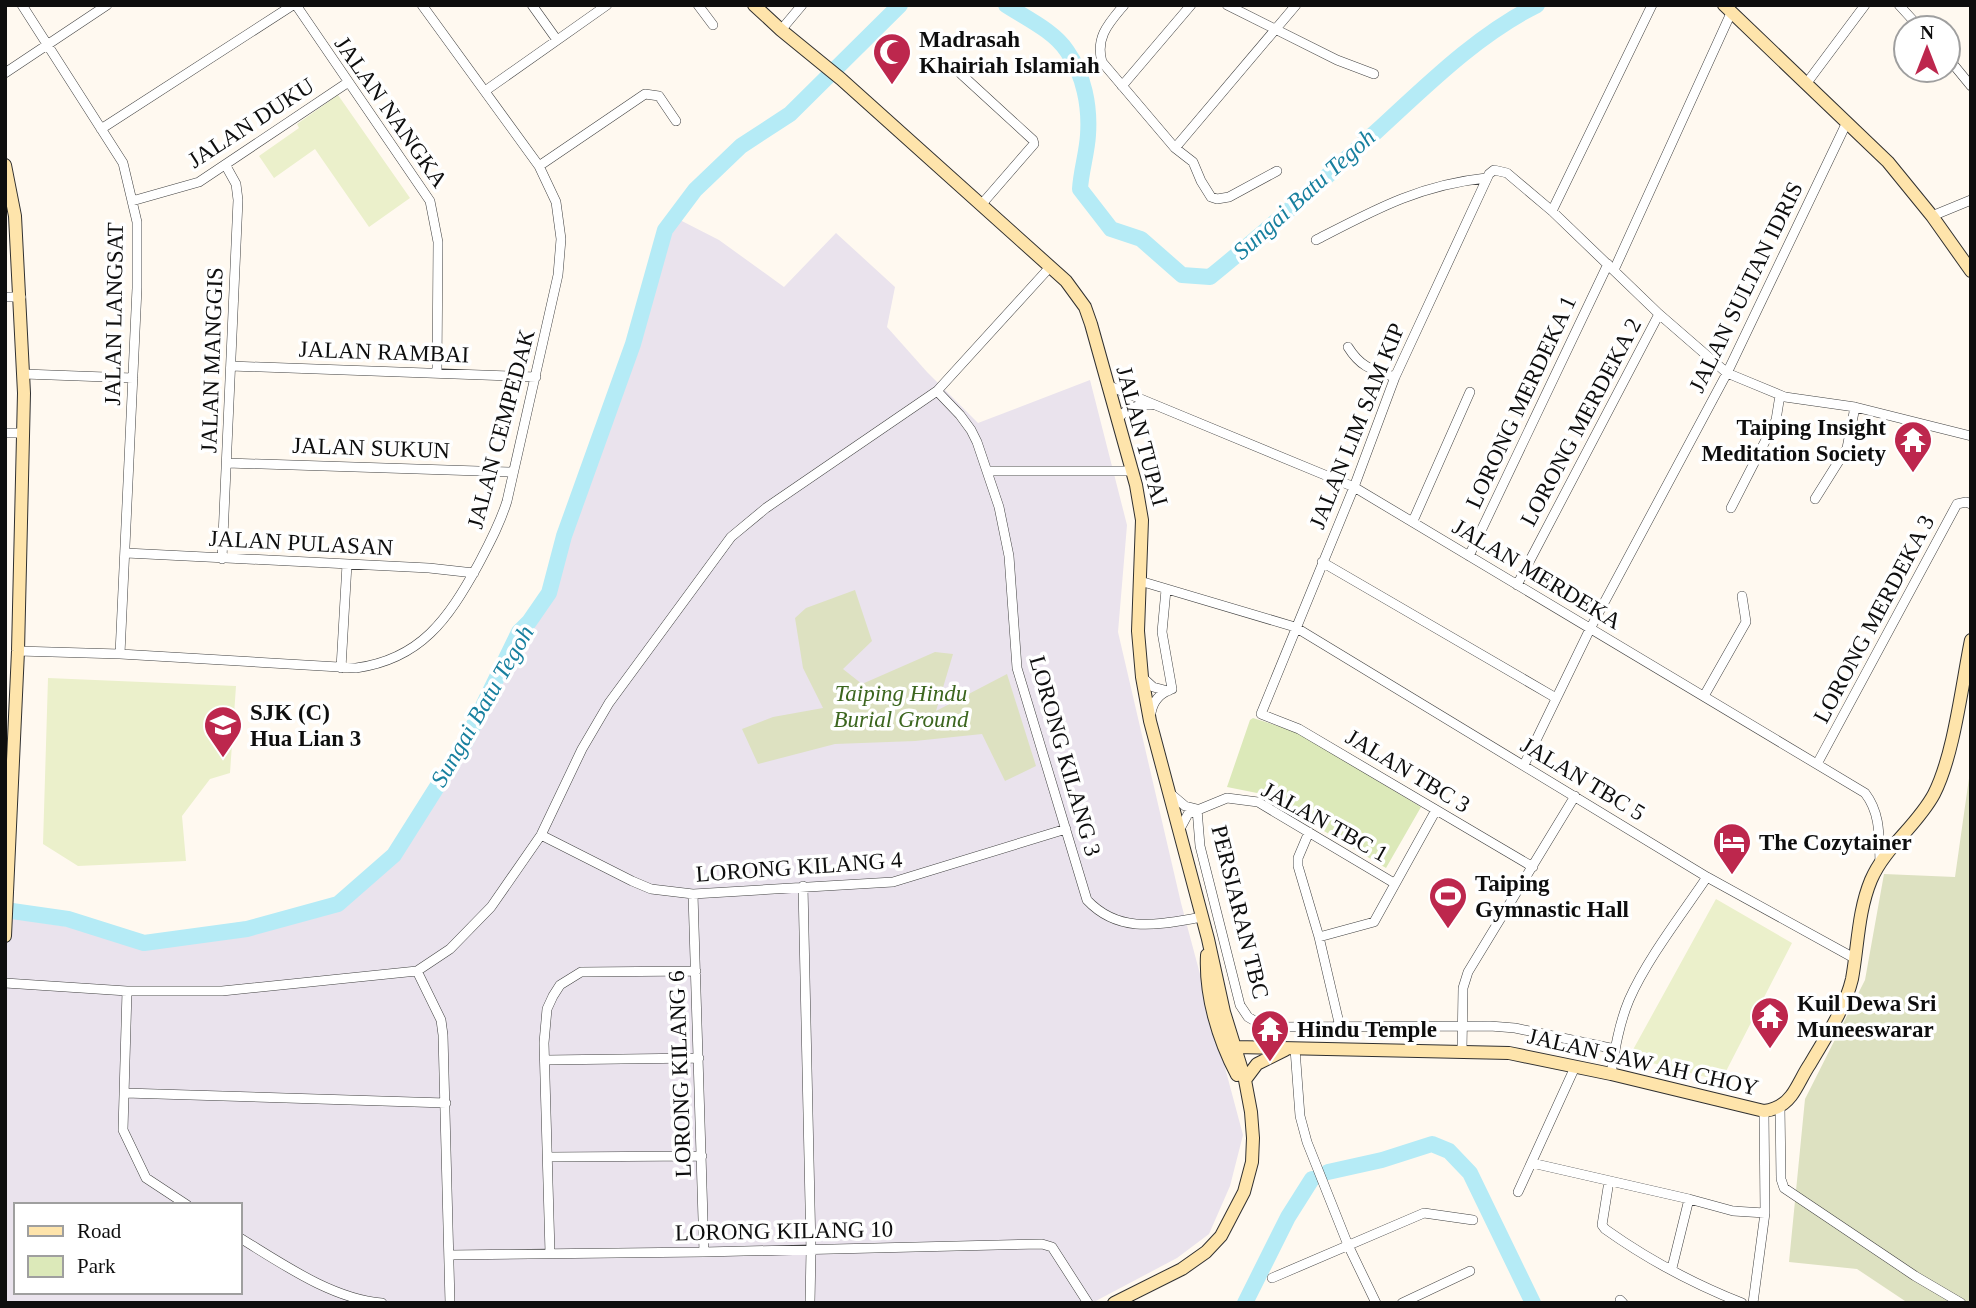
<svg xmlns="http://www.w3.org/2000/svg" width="1976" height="1308" font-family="Georgia,serif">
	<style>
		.industrial { fill: #eae3ed; fill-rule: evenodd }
		.green { fill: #dce9b9 }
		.cemetery { fill: #dde1c1 }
		.pitch { fill: #ebf0cb }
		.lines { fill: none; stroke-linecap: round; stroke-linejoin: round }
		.river { stroke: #b5ebf6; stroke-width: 16 }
		.street-casing { stroke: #414141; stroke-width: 10 }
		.secondary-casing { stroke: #303030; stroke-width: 14 }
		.street { stroke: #fff; stroke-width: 9 }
		.secondary { stroke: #fee4ab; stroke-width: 12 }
		.labels { text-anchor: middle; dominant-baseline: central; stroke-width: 7; stroke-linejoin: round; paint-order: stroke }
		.poi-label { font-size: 23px; font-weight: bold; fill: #0e0e0e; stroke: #fff; text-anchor: start }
		.street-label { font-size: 23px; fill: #0e0e0e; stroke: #fff }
		.park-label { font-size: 23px; font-style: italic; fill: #3c661f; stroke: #fff }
		.water-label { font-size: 24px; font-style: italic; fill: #18809f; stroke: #fff }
	</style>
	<rect width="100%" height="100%" fill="#fff9f0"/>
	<path class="industrial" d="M674 217 719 240 784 287 836 233 895 287 887 327 927 372 978 423 1090 380 1127 525 1118 632 1181 903 1243 1135 1230 1186 1209 1234 1177 1258 1092 1303H5V917L139 938 343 906 394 860 466 741 529 622 549 593ZM16 1205H240V1292H16Z"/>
	<path class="green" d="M1253 718 1297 732 1421 807 1386 868 1262 794 1227 787 1250 720Z"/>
	<path class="cemetery" d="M855 590 872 641 843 669 862 684 935 652 953 654 936 711 1007 674 1036 766 1005 781 982 734 915 741 835 744 758 764 742 729 773 717 823 708 803 668 795 618 806 608Z
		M1971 764V1303H1908L1857 1269 1789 1262 1805 1099 1865 980 1884 874 1955 877Z"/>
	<path class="pitch" d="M338 95 410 198 369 227 315 149 274 178 259 156 299 128 297 124Z
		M48 678 236 686 230 773 210 779 182 816 186 861 78 866 43 844Z
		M1716 899 1792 943 1721 1081 1629 1057Z"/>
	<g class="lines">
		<path class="river" d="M1006 5C1026 18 1054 31 1067 51 1084 75 1090 106 1088 135 1087 153 1081 171 1080 189L1111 229 1141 239 1182 275 1210 277C1268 230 1323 180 1378 130 1427 85 1477 35 1537 5
			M5 910 68 919 144 943 247 929 338 904 394 855 466 741 519 632 529 622 549 593 564 536 633 344 665 230 695 190 741 146 790 114 900 5
			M1328 1172 1382 1160 1432 1144 1449 1151 1470 1173 1533 1303
			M1245 1303 1288 1217 1312 1179"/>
		<defs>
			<path id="street" d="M22 5 123 163 137 222V288L120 654
				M296 5 430 201 438 242 437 373
				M532 5 557 40
				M698 5 713 25
				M1124 5C1109 23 1095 37 1102 62L1175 148 1193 162 1201 181 1211 197 1217 199 1229 197 1277 171
				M1227 5 1337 60 1374 74
				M1899 5 1920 28
				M781 30 802 5
				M1948 58 1971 86
				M5 73 107 5
				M961 74 1033 140 1034 144 981 205
				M1806 84 1865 5
				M1122 86 1191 5
				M485 91 607 5
				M101 129 293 5
				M1175 148 1296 5
				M539 166 645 94 659 96 676 121
				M132 201 199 182 347 83
				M1552 211 1652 5
				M1932 216 1971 200
				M1316 240C1374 210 1419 185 1486 178
				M1614 270 1731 13
				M5 297H21
				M1348 347C1361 368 1373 370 1395 377
				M231 366 536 377
				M24 374 133 378
				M1107 385 1354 487 1865 793C1881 814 1879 837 1880 863
				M937 391 960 415 971 430 977 442 999 507 1009 556 1017 668 1087 900C1120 935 1160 924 1203 917
				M1117 420C1125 409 1136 404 1151 405
				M5 433H23
				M227 463 513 472
				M987 471H1131
				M1815 499 1847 448 1855 407
				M1731 508 1776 420 1780 395
				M1413 521 1470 392
				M126 553 429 568 474 573
				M1469 556 1608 264
				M222 559 238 200 236 184 226 166
				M1322 562 1556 698
				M1140 581 1295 627 1707 877 1854 958
				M1517 585 1659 314
				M18 651 120 654 356 668C421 659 448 619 478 565 489 544 500 524 507 501L558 275 561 239 556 202 539 166 422 5
				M341 668 347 564
				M1142 677 1153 687 1168 691
				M1704 696 1746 622 1742 596
				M1151 713C1153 701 1160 693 1172 689L1162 632 1166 590
				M1817 764 1957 504 1966 502 1971 504
				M1524 765 1590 629 1727 373 1847 122
				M1172 795 1185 806 1197 809
				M1197 809 1200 846 1240 1005 1248 1017 1260 1024 1273 1027 1490 1026 1515 1028 1615 1049
				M1180 829 1188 814 1227 798 1258 802 1394 883
				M1309 832 1298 858V866L1319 937 1340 1027
				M541 835 632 881 651 889 693 894 893 882 1066 829
				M1533 867 1299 729 1261 714 1354 487 1395 377 1489 174 1494 170 1507 173 1552 211 1659 314 1727 373 1785 397 1855 407 1971 436
				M803 886 811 1250 810 1303
				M693 894 704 1252
				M1319 937 1374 922 1436 810
				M417 971 441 1020 443 1035 450 1303
				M5 983 127 991H222L417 971 450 949 491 907 541 835 582 749 609 703 731 537 766 508 937 391 1050 267
				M127 991 123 1130 146 1178 187 1205
				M1295 1049 1300 1116 1307 1142 1348 1245 1376 1303
				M1462 1052 1463 988 1468 972 1575 796
				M546 1060 699 1058
				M1611 1074C1615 1049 1619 1024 1629 1000 1647 959 1682 914 1707 877
				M125 1093 446 1103
				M1780 1106 1781 1179 1784 1188 1915 1276 1961 1303
				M548 1157 702 1156
				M1532 1163 1689 1199 1733 1211 1765 1213
				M1609 1181 1602 1225 1605 1229C1647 1259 1694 1284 1742 1303
				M1518 1192 1575 1067
				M240 1238C281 1263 332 1299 382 1303
				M550 1253 544 1043 547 1009 553 996 560 985 581 972 696 971
				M449 1255 704 1252 1042 1244 1052 1247 1088 1303
				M1672 1268 1689 1199
				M1272 1278 1424 1213 1473 1220
				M1620 1300 1623 1303
				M1402 1303 1470 1271
				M1753 1303 1765 1213 1764 1111"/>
			<path id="secondary" d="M754 5 781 30 841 79 1066 281 1085 307 1091 324 1136 485 1142 520 1138 631 1142 677 1150 721 1208 939 1224 1012 1245 1080 1251 1112 1253 1138 1252 1162 1244 1192 1221 1236 1206 1252 1182 1269 1114 1303
				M1724 5 1888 162 1932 216 1971 271
				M5 165 15 216 24 393 18 651 5 936
				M1207 955C1205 995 1218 1039 1237 1075
				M1235 1047 1509 1053 1611 1074 1764 1111C1774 1110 1784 1105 1791 1096 1798 1087 1803 1074 1810 1064 1825 1038 1845 1009 1852 979 1858 946 1858 911 1871 880 1885 847 1917 826 1934 794 1954 755 1962 684 1971 640
				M1245 1080 1257 1064 1285 1050"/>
		</defs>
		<use href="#street" class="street-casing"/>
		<use href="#secondary" class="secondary-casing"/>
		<use href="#street" class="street"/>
		<use href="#secondary" class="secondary"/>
	</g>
	<defs>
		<symbol id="mosque-pin" viewBox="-11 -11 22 30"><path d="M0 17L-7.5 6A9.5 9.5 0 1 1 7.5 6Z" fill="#bd274d" stroke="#fff"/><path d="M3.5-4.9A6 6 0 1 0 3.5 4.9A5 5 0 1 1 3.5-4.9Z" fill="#fff"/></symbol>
		<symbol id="temple-pin" viewBox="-11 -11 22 30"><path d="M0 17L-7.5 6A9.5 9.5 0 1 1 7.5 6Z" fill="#bd274d" stroke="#fff"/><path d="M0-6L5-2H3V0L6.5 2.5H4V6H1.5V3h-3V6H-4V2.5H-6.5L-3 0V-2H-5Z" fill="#fff"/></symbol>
		<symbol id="school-pin" viewBox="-11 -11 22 30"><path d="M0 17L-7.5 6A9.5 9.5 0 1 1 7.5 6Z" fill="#bd274d" stroke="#fff"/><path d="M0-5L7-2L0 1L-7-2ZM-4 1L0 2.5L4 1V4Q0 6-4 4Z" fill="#fff"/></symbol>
		<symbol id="hotel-pin" viewBox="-11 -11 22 30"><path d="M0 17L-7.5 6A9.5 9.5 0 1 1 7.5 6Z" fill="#bd274d" stroke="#fff"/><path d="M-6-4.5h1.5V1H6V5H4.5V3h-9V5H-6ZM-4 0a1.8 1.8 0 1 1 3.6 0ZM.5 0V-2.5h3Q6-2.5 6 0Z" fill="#fff"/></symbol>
		<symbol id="stadium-pin" viewBox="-11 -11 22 30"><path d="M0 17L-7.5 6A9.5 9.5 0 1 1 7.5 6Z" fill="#bd274d" stroke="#fff"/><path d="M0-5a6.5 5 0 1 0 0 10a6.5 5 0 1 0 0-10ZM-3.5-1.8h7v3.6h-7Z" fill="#fff"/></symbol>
	</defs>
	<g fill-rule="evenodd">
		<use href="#mosque-pin" x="870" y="30" width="44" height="60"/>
		<use href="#temple-pin" x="1891" y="418" width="44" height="60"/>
		<use href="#school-pin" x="201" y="703" width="44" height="60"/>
		<use href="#hotel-pin" x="1710" y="820" width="44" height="60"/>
		<use href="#stadium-pin" x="1426" y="874" width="44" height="60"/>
		<use href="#temple-pin" x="1748" y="994" width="44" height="60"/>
		<use href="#temple-pin" x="1248" y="1007" width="44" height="60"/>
	</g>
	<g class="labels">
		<g class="poi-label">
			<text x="919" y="39">Madrasah<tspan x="919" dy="26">Khairiah Islamiah</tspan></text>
			<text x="1886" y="427" text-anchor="end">Taiping Insight<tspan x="1886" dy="26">Meditation Society</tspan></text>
			<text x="250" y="712">SJK (C)<tspan x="250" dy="26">Hua Lian 3</tspan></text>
			<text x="1759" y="842">The Cozytainer</text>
			<text x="1475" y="883">Taiping<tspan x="1475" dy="26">Gymnastic Hall</tspan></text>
			<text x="1797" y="1003">Kuil Dewa Sri<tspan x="1797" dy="26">Muneeswarar</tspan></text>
			<text x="1297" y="1029">Hindu Temple</text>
		</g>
		<g class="street-label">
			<text transform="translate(391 112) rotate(55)">JALAN NANGKA</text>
			<text transform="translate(251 123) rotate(-33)">JALAN DUKU</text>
			<text transform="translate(1746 287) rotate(-64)">JALAN SULTAN IDRIS</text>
			<text transform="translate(114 314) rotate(-89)">JALAN LANGSAT</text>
			<text transform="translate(384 352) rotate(2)">JALAN RAMBAI</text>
			<text transform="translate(212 360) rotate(-88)">JALAN MANGGIS</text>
			<text transform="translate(1521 402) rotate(-65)">LORONG MERDEKA 1</text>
			<text transform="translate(1581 422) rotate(-62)">LORONG MERDEKA 2</text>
			<text transform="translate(1357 426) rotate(-68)">JALAN LIM SAM KIP</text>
			<text transform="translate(501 429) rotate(-75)">JALAN CEMPEDAK</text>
			<text transform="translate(1142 436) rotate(75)">JALAN TUPAI</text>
			<text transform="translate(371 448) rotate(2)">JALAN SUKUN</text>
			<text transform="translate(301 543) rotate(3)">JALAN PULASAN</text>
			<text transform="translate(1537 574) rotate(31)">JALAN MERDEKA</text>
			<text transform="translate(1874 619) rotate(-62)">LORONG MERDEKA 3</text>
			<text transform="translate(1065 756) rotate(74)">LORONG KILANG 3</text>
			<text transform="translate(1408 771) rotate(31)">JALAN TBC 3</text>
			<text transform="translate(1583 779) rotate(31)">JALAN TBC 5</text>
			<text transform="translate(1325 822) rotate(29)">JALAN TBC 1</text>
			<text transform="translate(799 867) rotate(-4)">LORONG KILANG 4</text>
			<text transform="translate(1240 912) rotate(76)">PERSIARAN TBC</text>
			<text transform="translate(1643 1062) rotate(13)">JALAN SAW AH CHOY</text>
			<text transform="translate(680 1074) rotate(-92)">LORONG KILANG 6</text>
			<text transform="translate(784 1231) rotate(-1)">LORONG KILANG 10</text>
		</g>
		<g class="park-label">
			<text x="901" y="693">Taiping Hindu<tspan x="901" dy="26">Burial Ground</tspan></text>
		</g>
		<g class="water-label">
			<text transform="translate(1304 194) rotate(-42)">Sungai Batu Tegoh</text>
			<text transform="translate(482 706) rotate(-60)">Sungai Batu Tegoh</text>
		</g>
	</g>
	<rect width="1976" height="1308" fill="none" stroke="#0e0e0e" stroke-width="14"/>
	<rect x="14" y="1203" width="228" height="91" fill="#ffffff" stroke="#9f9f9f" stroke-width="2"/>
	<rect x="28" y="1226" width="35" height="10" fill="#fee4ab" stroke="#9f9f9f" stroke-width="2"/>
	<text x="77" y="1238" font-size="21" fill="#0e0e0e">Road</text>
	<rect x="28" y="1256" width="35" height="21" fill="#dce9b9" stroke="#9f9f9f" stroke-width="2"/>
	<text x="77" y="1273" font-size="21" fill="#0e0e0e">Park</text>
	<g transform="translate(1927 49)"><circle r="33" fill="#ffffff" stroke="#9f9f9f" stroke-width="2"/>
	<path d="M0-5L12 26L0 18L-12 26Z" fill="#bd274d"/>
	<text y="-10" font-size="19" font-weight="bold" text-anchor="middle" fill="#0e0e0e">N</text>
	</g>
</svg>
